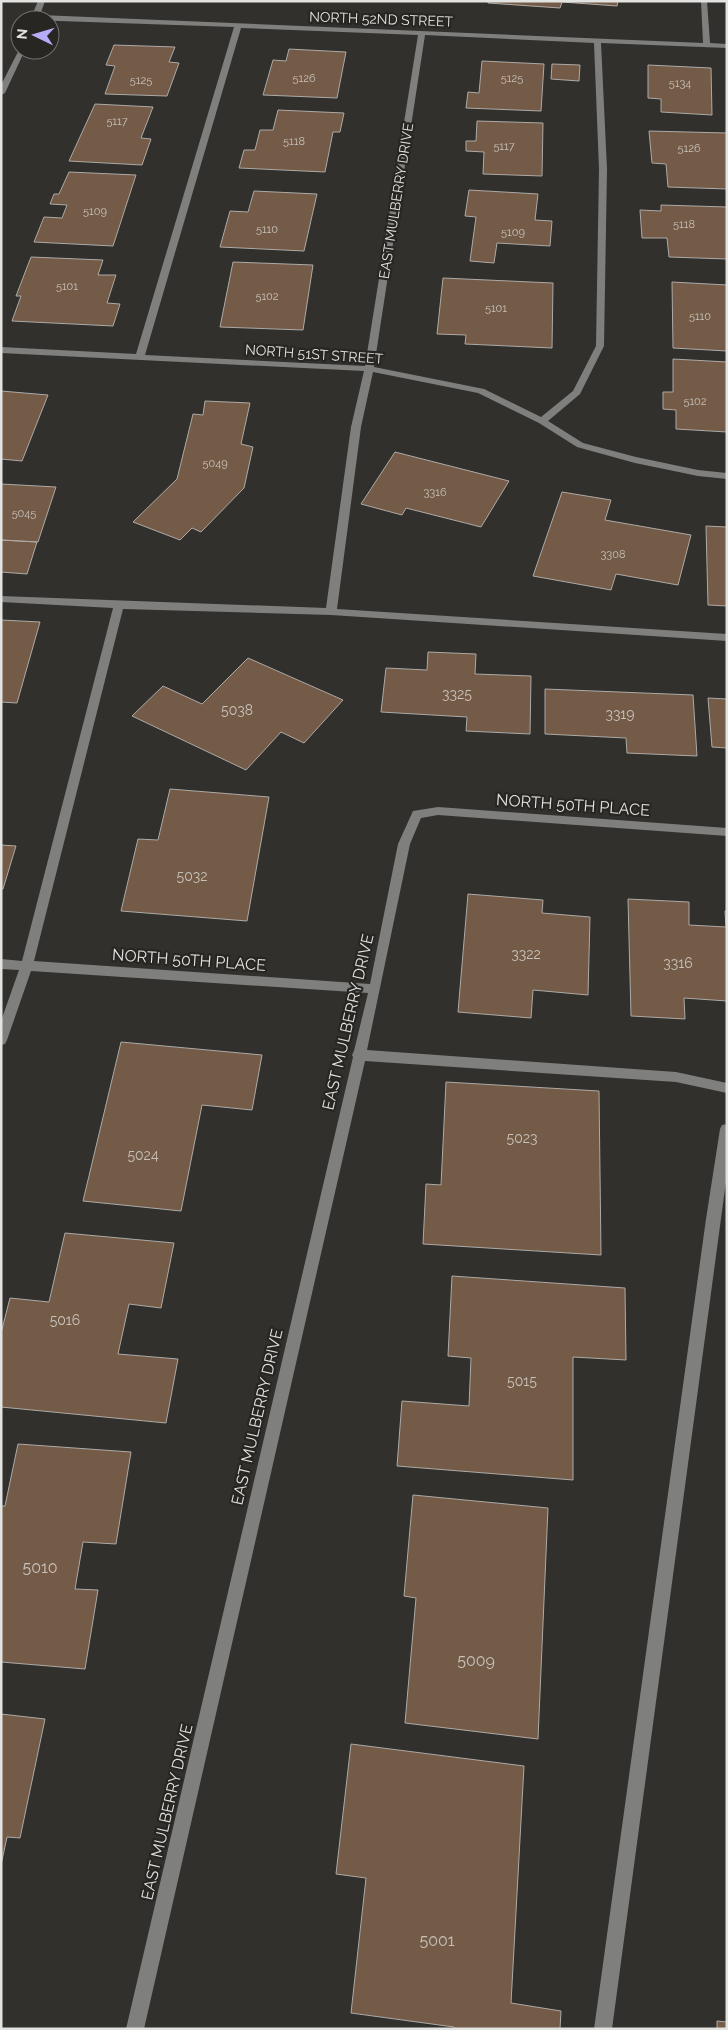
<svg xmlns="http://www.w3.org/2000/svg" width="728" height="2030" font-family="Raleway,sans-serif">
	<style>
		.building { fill: #745b47; stroke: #adaaa7 }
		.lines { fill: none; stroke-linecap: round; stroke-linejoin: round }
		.minor { fill: #7f7f7e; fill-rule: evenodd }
		.labels { text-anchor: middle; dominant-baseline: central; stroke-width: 4.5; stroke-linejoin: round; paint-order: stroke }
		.far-number-label { font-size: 11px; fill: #c7c1ba }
		.far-street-label { font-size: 14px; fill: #e3e3e1; stroke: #272623 }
		.number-label { font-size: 14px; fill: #c7c1ba }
		.street-label { font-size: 16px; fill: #e3e3e1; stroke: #272623 }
		.near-number-label { font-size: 16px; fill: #c7c1ba }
	</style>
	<rect width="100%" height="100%" fill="#31302d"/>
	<path class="building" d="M488 1H618L617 6 562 2 560 8 488 3Z
		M114 45 175 47 169 62 179 63 167 96 105 94 115 66 106 65Z
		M289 49 346 52 337 98 263 95 273 60 286 61Z
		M482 61 544 64 541 111 466 108 468 92 479 93Z
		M552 64 580 65 579 81 551 79Z
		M648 65 711 68 712 115 661 112V99L648 98Z
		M95 104 153 107 141 138 151 139 142 165 69 161Z
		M278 110 344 113 340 132H333L325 172 239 168 244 150H255L260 130H273Z
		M477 121 543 123 542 176 483 174 484 152 466 151V141H476Z
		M649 131 727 133V189L668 187 666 164 652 163Z
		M69 172 136 175 113 246 34 242 44 217 62 218 67 205 50 204 54 194H59Z
		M469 190 538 194 535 220 552 221 550 246 497 243 494 263 470 261 476 217 465 216Z
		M254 191 317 194 304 251 220 247 230 211 248 212Z
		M661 205 727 207V259L669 257 667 238H642L640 210 661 211Z
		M31 257 103 260 98 275H116L107 303 120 304 113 326 12 321 21 296H16Z
		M233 262 313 265 303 330 220 327Z
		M443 278 553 283 552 348 465 344 466 335 437 334Z
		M672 282 727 285V351L673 348Z
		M673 359 727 362V432L676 429V410L663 409V392H673Z
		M1 391 48 395 22 461 1 459Z
		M205 401 250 403 241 444 253 447 244 488 201 532 192 528 180 540 133 522 177 479 193 414 203 415Z
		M395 452 509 481 481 527 406 508 402 515 361 504Z
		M1 484 56 487 38 542 1 540Z
		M562 492 611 500 605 520 691 535 678 585 616 574 611 590 533 576Z
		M706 526 727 527V606L708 605Z
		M1 540 37 542 27 574 1 572Z
		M1 620 40 622 17 703 1 702Z
		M428 652 476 654 475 674 531 676 530 734 466 731 467 717 381 712 386 668 427 670Z
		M248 658 343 700 304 743 281 732 246 770 132 716 163 686 202 704Z
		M545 689 693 695 697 756 627 753 626 738 545 734Z
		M708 698 727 699V748L712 747Z
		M170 789 269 797 247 921 121 911 138 839 158 840Z
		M1 845 16 846 3 889H1Z
		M468 894 543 900 542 913 590 917 588 995 533 990 531 1018 458 1012Z
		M628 899 689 902V925L726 927 725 911H727V1001L684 998 685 1019 631 1016Z
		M121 1042 262 1055 252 1110 202 1105 181 1211 83 1201Z
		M446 1082 599 1091 601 1255 423 1244 426 1184 441 1185Z
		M65 1233 174 1243 161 1308 129 1304 118 1354 178 1359 166 1423 1 1407V1333L10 1298 49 1302Z
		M452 1276 625 1288 626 1360 573 1357V1480L397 1466 402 1401 469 1406 471 1358 448 1356Z
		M18 1444 131 1452 116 1544 83 1542 75 1589 98 1590 85 1669 1 1662V1506H5Z
		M413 1495 548 1508 538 1739 405 1723 416 1598 404 1596Z
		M1 1714 45 1719 20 1838 7 1837 1 1865Z
		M351 1744 524 1766 511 2003 561 2011 560 2029H454V2027L351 2013 366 1878 336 1874Z
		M717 2021 727 2022V2029H717Z"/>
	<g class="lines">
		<path class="minor" d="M38 1H45L40 15 703 43 701 1H707L710 43 727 44V48L601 43 607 169 604 346 580 394 548 421 583 443 636 457 698 470 727 473V479L698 476 635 463 577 447 539 423 478 393 373 372 361 427 337 609 727 634V641L331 615 123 609 34 961 370 984 398 844 413 811 438 807 727 828V836L438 815 421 818 410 844 367 1050 676 1072 727 1083V1093L676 1082 365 1061 144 2029H126L353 1057 352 1055 354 1051 368 993 31 971 7 1040 5 1044 1 1045V1021L19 970 1 969V959L22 961 113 608 1 602V596L326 608 351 427 364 371 1 353V347L136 354 234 27 30 20ZM241 28 418 35 365 366 145 355ZM425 35 594 43 599 169 596 346 573 391 541 417 484 389 374 367Z
			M20 48V50H25L5 93 1 95V85Z
			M727 1124V1174L612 2029H594L706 1219 720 1129 722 1125Z"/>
	</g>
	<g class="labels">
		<g class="far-number-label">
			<text x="304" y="78">5126</text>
			<text x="512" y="78">5125</text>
			<text x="141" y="80">5125</text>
			<text x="680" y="83">5134</text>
			<text x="117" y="121">5117</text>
			<text x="294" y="141">5118</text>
			<text x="504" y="146">5117</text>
			<text x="689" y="148">5126</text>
			<text x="95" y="211">5109</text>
			<text x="684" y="224">5118</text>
			<text x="267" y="229">5110</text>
			<text x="513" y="232">5109</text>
			<text x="67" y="286">5101</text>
			<text x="267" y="296">5102</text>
			<text x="496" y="308">5101</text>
			<text x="700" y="316">5110</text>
			<text x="695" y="401">5102</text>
			<text x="215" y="463">5049</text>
			<text x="435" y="492">3316</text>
			<text x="24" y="513">5045</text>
			<text x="613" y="554">3308</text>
		</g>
		<g class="far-street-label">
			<text transform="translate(381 19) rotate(2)">NORTH 52ND STREET</text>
			<text transform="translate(396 201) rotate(-81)">EAST MULBERRY DRIVE</text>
			<text transform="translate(314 354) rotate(4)">NORTH 51ST STREET</text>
		</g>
		<g class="number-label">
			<text x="457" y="694">3325</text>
			<text x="237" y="710">5038</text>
			<text x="620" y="714">3319</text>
			<text x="192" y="876">5032</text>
			<text x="526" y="954">3322</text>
			<text x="678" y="963">3316</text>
			<text x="522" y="1138">5023</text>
			<text x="143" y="1155">5024</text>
			<text x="65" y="1320">5016</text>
			<text x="522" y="1381">5015</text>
		</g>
		<g class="street-label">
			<text transform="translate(573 805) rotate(4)">NORTH 50TH PLACE</text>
			<text transform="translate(189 960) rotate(4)">NORTH 50TH PLACE</text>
			<text transform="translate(348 1022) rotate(-77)">EAST MULBERRY DRIVE</text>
			<text transform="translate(257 1417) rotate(-77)">EAST MULBERRY DRIVE</text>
			<text transform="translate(167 1812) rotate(-77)">EAST MULBERRY DRIVE</text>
		</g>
		<g class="near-number-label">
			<text x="40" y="1567">5010</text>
			<text x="476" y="1660">5009</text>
			<text x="437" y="1940">5001</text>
		</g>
	</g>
	<rect width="728" height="2030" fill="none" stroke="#e3e3e1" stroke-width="5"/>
	<g transform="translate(35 35) rotate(275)"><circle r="24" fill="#272623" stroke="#72726f"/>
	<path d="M0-4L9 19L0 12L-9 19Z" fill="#b6acf8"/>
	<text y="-8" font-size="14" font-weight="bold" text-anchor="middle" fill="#e3e3e1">N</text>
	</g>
</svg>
